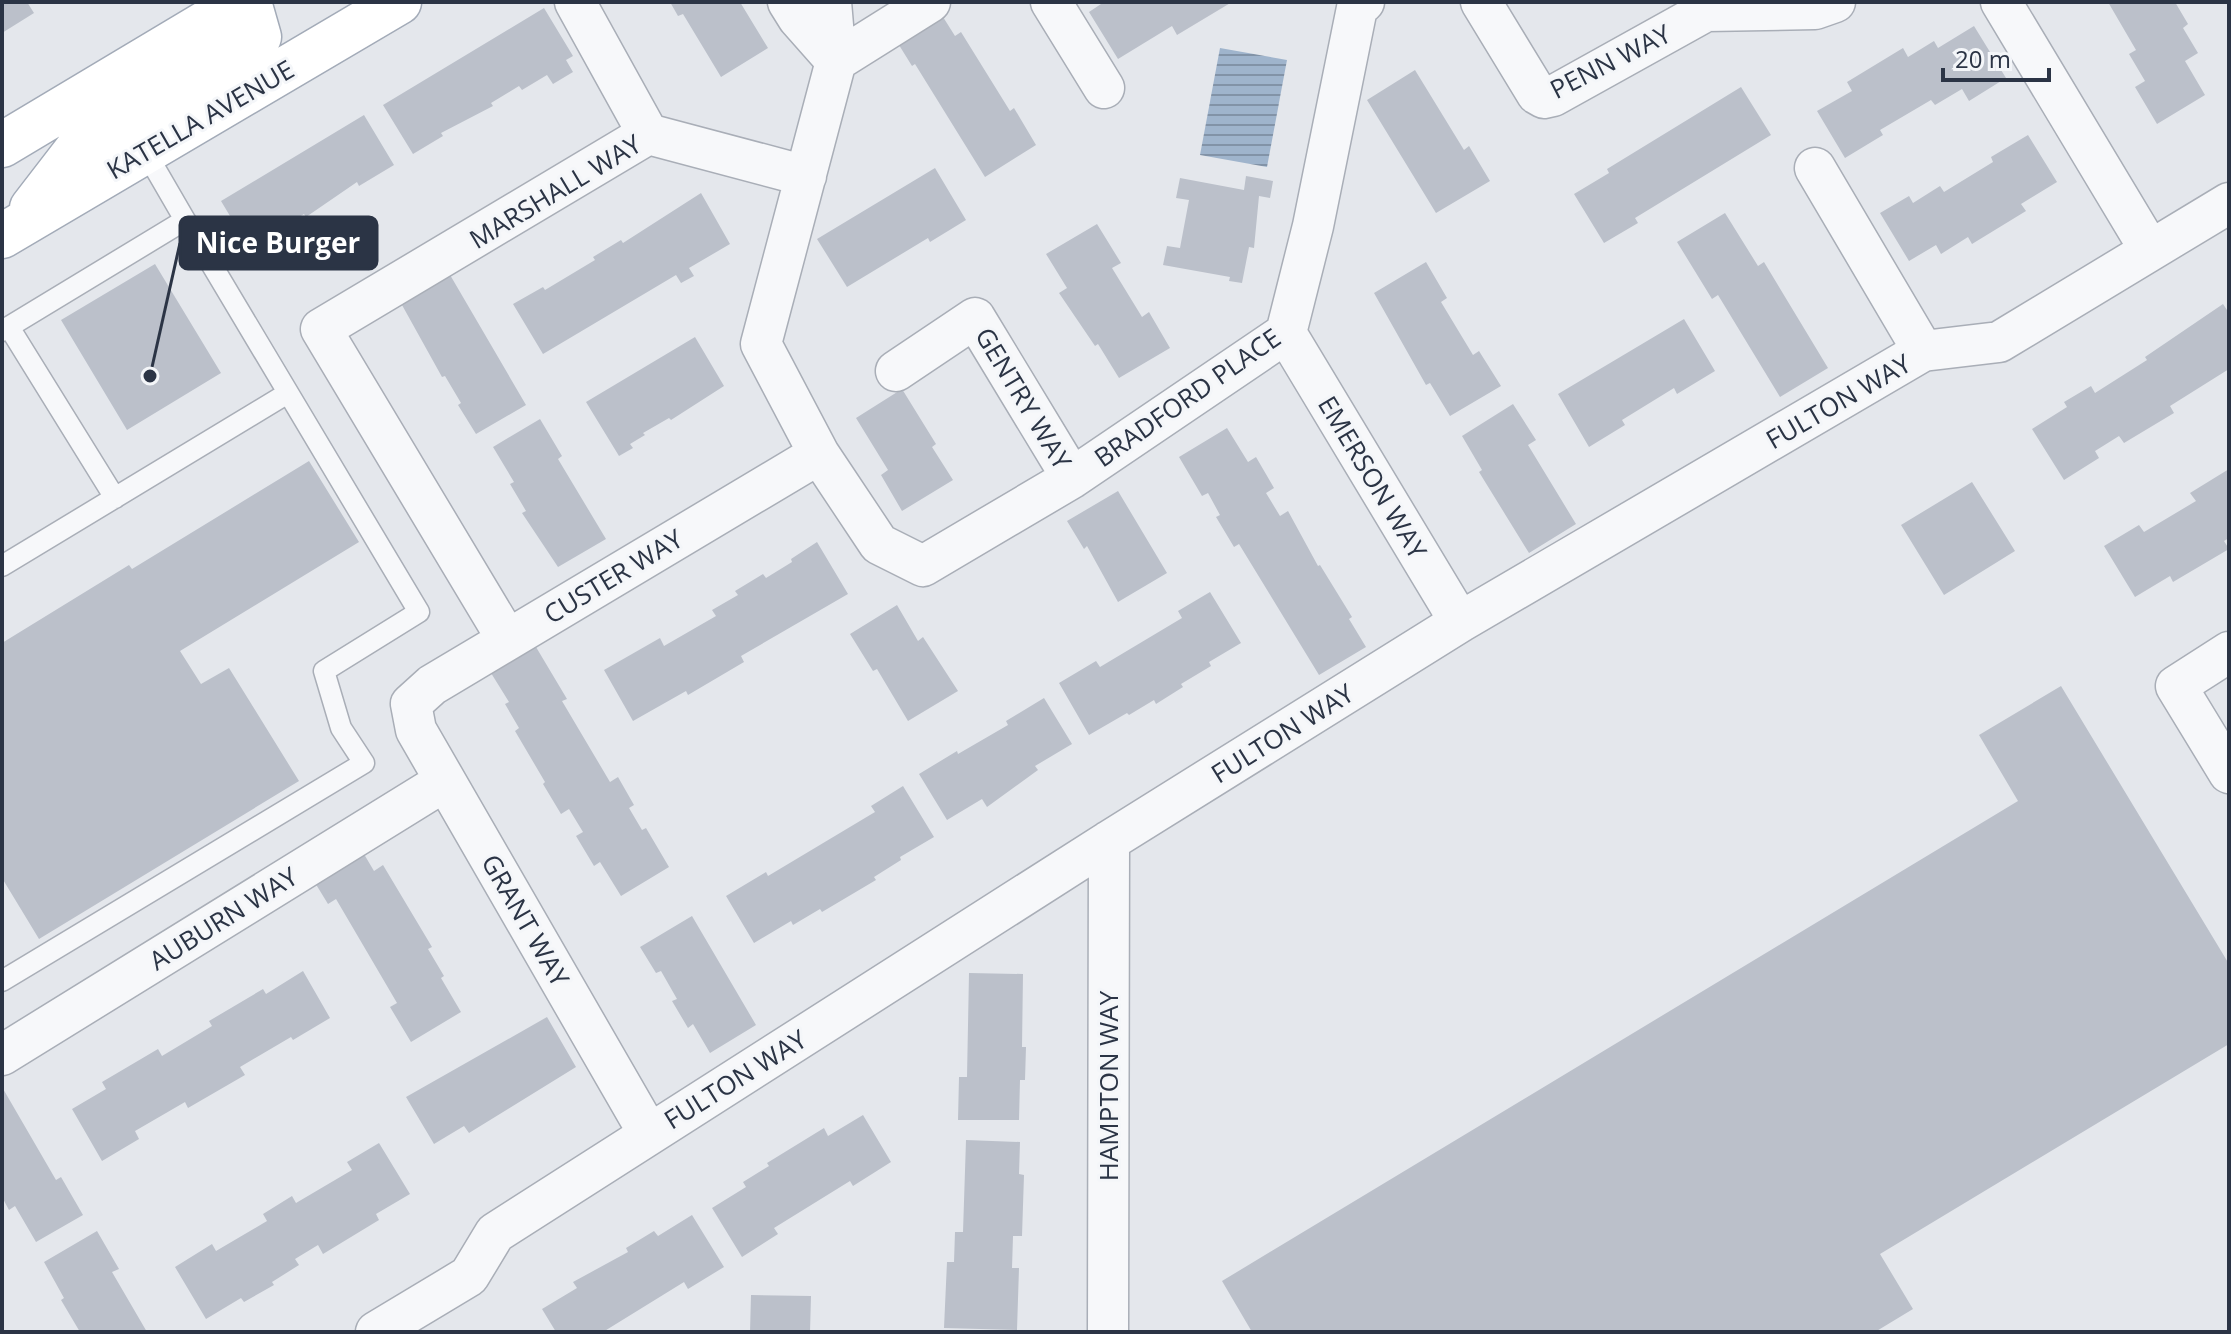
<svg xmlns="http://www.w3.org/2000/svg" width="2231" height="1334" font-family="'Open Sans',sans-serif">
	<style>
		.water { fill: url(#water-rules) }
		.building { fill: #bbc0ca }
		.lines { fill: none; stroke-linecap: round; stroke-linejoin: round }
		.service-casing { stroke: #a9aeb7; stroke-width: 23 }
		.minor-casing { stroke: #a9aeb7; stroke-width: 43 }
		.primary-casing { stroke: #a3abb8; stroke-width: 47 }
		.service { stroke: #f7f8fa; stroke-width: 20 }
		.minor { stroke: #f7f8fa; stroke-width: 40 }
		.primary { stroke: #fff; stroke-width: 44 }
		.labels { text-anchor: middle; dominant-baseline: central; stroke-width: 6; stroke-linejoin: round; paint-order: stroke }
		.street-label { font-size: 26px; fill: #2b3445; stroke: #f4f6f9 }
		.leader { fill: none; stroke: #2b3445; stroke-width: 3 }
		.callout-dot { fill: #2b3445; stroke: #f4f6f9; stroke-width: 3 }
		.callout { fill: #2b3445; stroke: #2b3445; stroke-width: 3 }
		.callout-label { font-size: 28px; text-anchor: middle; font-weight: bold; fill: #fff }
	</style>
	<defs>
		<pattern id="water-rules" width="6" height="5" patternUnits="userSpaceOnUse" patternTransform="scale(2)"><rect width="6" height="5" fill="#9fb4cc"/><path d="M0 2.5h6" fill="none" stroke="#8293a7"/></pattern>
	</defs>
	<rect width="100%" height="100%" fill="#e4e7ec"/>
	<path class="water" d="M1220 48 1287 60 1267 167 1200 155Z"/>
	<path class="building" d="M2 2H27L34 13 2 33Z
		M670 2H740L768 48 721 77 683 14 678 16Z
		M1104 2H1232L1177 35 1172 26 1118 59 1089 12Z
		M2108 2H2175L2188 24 2183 28 2198 53 2185 61 2205 95 2157 124 2135 87 2145 81 2129 54 2136 50Z
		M544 8 573 56 566 60 573 72 553 84 547 75 522 90 519 86 491 103 493 106 441 133 443 136 413 154 383 105Z
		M938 9 955 36 961 32 1010 111 1014 108 1036 145 985 177 915 64 912 66 894 37Z
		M1974 26 2006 78 1969 101 1962 89 1935 105 1931 100 1880 130 1883 135 1845 158 1817 111 1852 91 1847 82 1903 48 1908 57 1934 41 1938 48Z
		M1415 70 1464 150 1469 146 1490 181 1436 213 1367 100Z
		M1741 87 1771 135 1635 218 1638 223 1604 243 1574 194 1609 173 1607 169Z
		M364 115 394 165 359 186 357 182 306 217 304 214 276 231 278 234 251 251 221 201Z
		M2028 135 2057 182 2021 204 2026 211 1972 244 1968 237 1941 254 1936 245 1909 261 1880 213 1909 196 1913 203 1940 186 1944 192 1993 162 1991 157Z
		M935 168 966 220 930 242 928 238 847 287 817 239Z
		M1246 176 1273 181 1270 198 1259 196 1254 248 1249 247 1242 283 1229 281 1230 277 1163 265 1167 246 1180 248 1189 200 1176 198 1180 178 1244 190Z
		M701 193 730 244 689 268 694 276 681 283 676 275 543 354 513 304 543 287 545 290 595 260 593 257 621 240 623 243Z
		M1725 213 1758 266 1764 262 1828 368 1780 397 1718 295 1712 299 1677 242Z
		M1097 224 1121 263 1112 268 1142 317 1149 312 1170 348 1119 378 1098 344 1095 346 1059 293 1067 288 1046 254Z
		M1426 262 1447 298 1441 302 1473 355 1479 351 1501 386 1450 416 1430 383 1426 385 1374 293Z
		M155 264 221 373 127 430 61 320Z
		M446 268 526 405 476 434 458 405 461 403 445 376 442 377 397 296Z
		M2223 304 2227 310 2229 309V369L2170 406 2174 413 2124 443 2119 436 2095 451 2099 458 2064 480 2032 429 2067 407 2064 402 2091 386 2095 393 2147 360 2145 357Z
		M1684 319 1715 371 1677 394 1674 388 1622 420 1625 425 1589 447 1558 394Z
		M695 337 724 386 671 420 669 418 643 433 645 435 630 444 633 448 619 456 586 402Z
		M902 389 936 444 932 447 953 480 902 511 881 475 888 470 856 418Z
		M1513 404 1536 440 1528 445 1576 524 1529 553 1479 472 1482 470 1462 436Z
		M540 419 562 456 558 459 606 539 558 567 522 513 526 511 510 484 514 482 493 447Z
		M1227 428 1248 462 1256 457 1274 488 1266 493 1280 516 1288 511 1318 566 1320 565 1352 617 1349 619 1366 647 1319 675 1239 544 1234 547 1216 517 1220 515 1208 493 1202 496 1179 457Z
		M309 461 359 542 180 651 201 684 229 668 299 781 39 939 2 878V643L129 565 132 569Z
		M2229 469V538L2224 541 2229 549 2173 582 2170 576 2135 597 2104 546 2139 525 2144 532 2196 501 2190 493Z
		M1972 482 2015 551 1944 595 1901 525Z
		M1118 491 1167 573 1118 602 1087 546 1084 549 1067 521Z
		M817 542 848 594 741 656 744 662 688 695 686 691 633 721 604 670 660 638 664 646 716 616 712 610 738 595 735 591 763 574 766 578 792 562 791 559Z
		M1210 592 1241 643 1209 662 1211 666 1181 684 1183 687 1156 704 1154 700 1129 715 1127 713 1089 735 1059 683 1096 661 1100 667 1182 618 1178 611Z
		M897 605 918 641 923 637 958 691 908 721 877 669 873 671 850 634Z
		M536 647 567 699 562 701 610 782 618 777 634 805 629 808 642 830 646 828 669 867 621 896 600 862 594 866 576 836 583 832 569 809 561 814 543 784 545 782 515 731 519 728 505 704 509 702 491 673Z
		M2061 686 2229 964V1044L1880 1254 1913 1309 1875 1332H1252L1222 1281 2018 801 1979 735Z
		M1044 698 1072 744 1035 766 1038 770 987 807 982 799 947 820 919 774 957 751 958 754 1008 725 1006 721Z
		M903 786 934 837 900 857 901 860 874 877 876 880 822 912 820 909 793 925 791 921 754 943 726 896 766 872 768 876 875 812 871 806Z
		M358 844 374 871 383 865 432 947 428 949 444 976 441 978 461 1012 411 1042 390 1007 397 1003 336 899 328 904 309 873Z
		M692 916 756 1025 710 1053 693 1024 688 1028 672 1001 677 999 661 971 656 973 640 947Z
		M303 971 330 1018 293 1040 291 1037 240 1067 245 1075 188 1108 185 1102 135 1131 139 1139 102 1161 72 1109 106 1089 102 1082 158 1049 162 1056 212 1026 209 1021 263 989 266 994Z
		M969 973 1023 974 1022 1047H1026L1025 1080H1020L1019 1120H958L959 1077H967Z
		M547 1017 576 1067 469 1133 464 1126 434 1144 406 1097Z
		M2 1087 56 1180 61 1177 83 1215 36 1242 15 1206 9 1210 2 1197Z
		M863 1115 891 1162 853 1186 850 1181 774 1228 778 1234 742 1257 712 1208 746 1187 743 1182 769 1166 767 1163 824 1128 828 1136Z
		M966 1140 1020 1142 1019 1174 1024 1175 1022 1236H1013L1012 1268H1019L1017 1330 944 1328 947 1262H954L955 1232H963Z
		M379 1143 410 1194 376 1214 379 1220 323 1254 318 1245 295 1259 299 1265 272 1282 274 1285 244 1302 241 1298 206 1319 175 1267 212 1244 216 1251 267 1221 263 1214 292 1196 296 1203 352 1170 347 1162Z
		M692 1215 724 1267 688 1289 684 1282 603 1332H556L542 1309 577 1288 573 1282 628 1252 626 1248 654 1231 658 1236Z
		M97 1231 119 1269 112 1272 147 1332H80L61 1300 64 1298 44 1262Z
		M751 1295 811 1296 810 1332H750Z"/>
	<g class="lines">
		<defs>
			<path id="service" d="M9 327 115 498
				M2 331 185 220 145 151
				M2 566 288 393
				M2 981 364 763 341 728 324 671 419 612 185 220"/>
			<path id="minor" d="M575 2 648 134
				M788 2 798 18 836 61
				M831 2 836 61 761 344 819 454 879 544 923 566 1072 478 1286 333 1313 226 1357 8 1364 2
				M1051 2 1104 88
				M1481 2 1537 94 1544 98 1553 96 1706 11 1815 9 1835 2
				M2001 2 2150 250
				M836 61 930 2
				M1815 168 1923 351
				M1286 333 1460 622
				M896 371 975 318 1072 478
				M507 639 321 329 648 134 806 176
				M2229 652 2176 686 2229 773
				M2 1055 445 781
				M649 1134 416 730 411 704 432 685 819 454
				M376 1332 469 1276 495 1233 1109 841 1460 622 1923 351 1999 342 2229 203
				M1108 1332 1109 841"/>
			<path id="primary" d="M2 145 241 2
				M32 208 79 147 259 37 249 2
				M2 236 399 2"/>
		</defs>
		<use href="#service" class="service-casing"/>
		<use href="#minor" class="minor-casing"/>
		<use href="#primary" class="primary-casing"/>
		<use href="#service" class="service"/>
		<use href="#minor" class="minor"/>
		<use href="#primary" class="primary"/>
	</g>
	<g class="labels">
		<g class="street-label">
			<text transform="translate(1610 61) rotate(-27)">PENN WAY</text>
			<text transform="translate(200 119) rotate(-30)">KATELLA AVENUE</text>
			<text transform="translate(555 191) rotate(-31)">MARSHALL WAY</text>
			<text transform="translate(1187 397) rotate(-35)">BRADFORD PLACE</text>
			<text transform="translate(1024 398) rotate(59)">GENTRY WAY</text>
			<text transform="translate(1838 401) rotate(-30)">FULTON WAY</text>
			<text transform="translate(1373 477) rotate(59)">EMERSON WAY</text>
			<text transform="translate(613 576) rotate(-31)">CUSTER WAY</text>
			<text transform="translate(1282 733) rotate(-32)">FULTON WAY</text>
			<text transform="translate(223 918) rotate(-32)">AUBURN WAY</text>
			<text transform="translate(526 920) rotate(60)">GRANT WAY</text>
			<text transform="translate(735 1079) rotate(-32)">FULTON WAY</text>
			<text transform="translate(1108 1086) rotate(-90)">HAMPTON WAY</text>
		</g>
	</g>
	<path class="leader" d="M150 376L180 243"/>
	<circle class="callout-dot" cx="150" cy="376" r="8"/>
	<rect class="callout" x="180" y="217" width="197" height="52" rx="8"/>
	<g class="callout-label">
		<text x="278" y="253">Nice Burger</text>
	</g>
	<rect width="2231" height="1334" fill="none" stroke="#2b3445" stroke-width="8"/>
	<path d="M1943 68v12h106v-12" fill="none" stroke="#2b3445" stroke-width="4"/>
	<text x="1955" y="68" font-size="24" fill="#2b3445" stroke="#f4f6f9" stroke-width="6" paint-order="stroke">20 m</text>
</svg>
